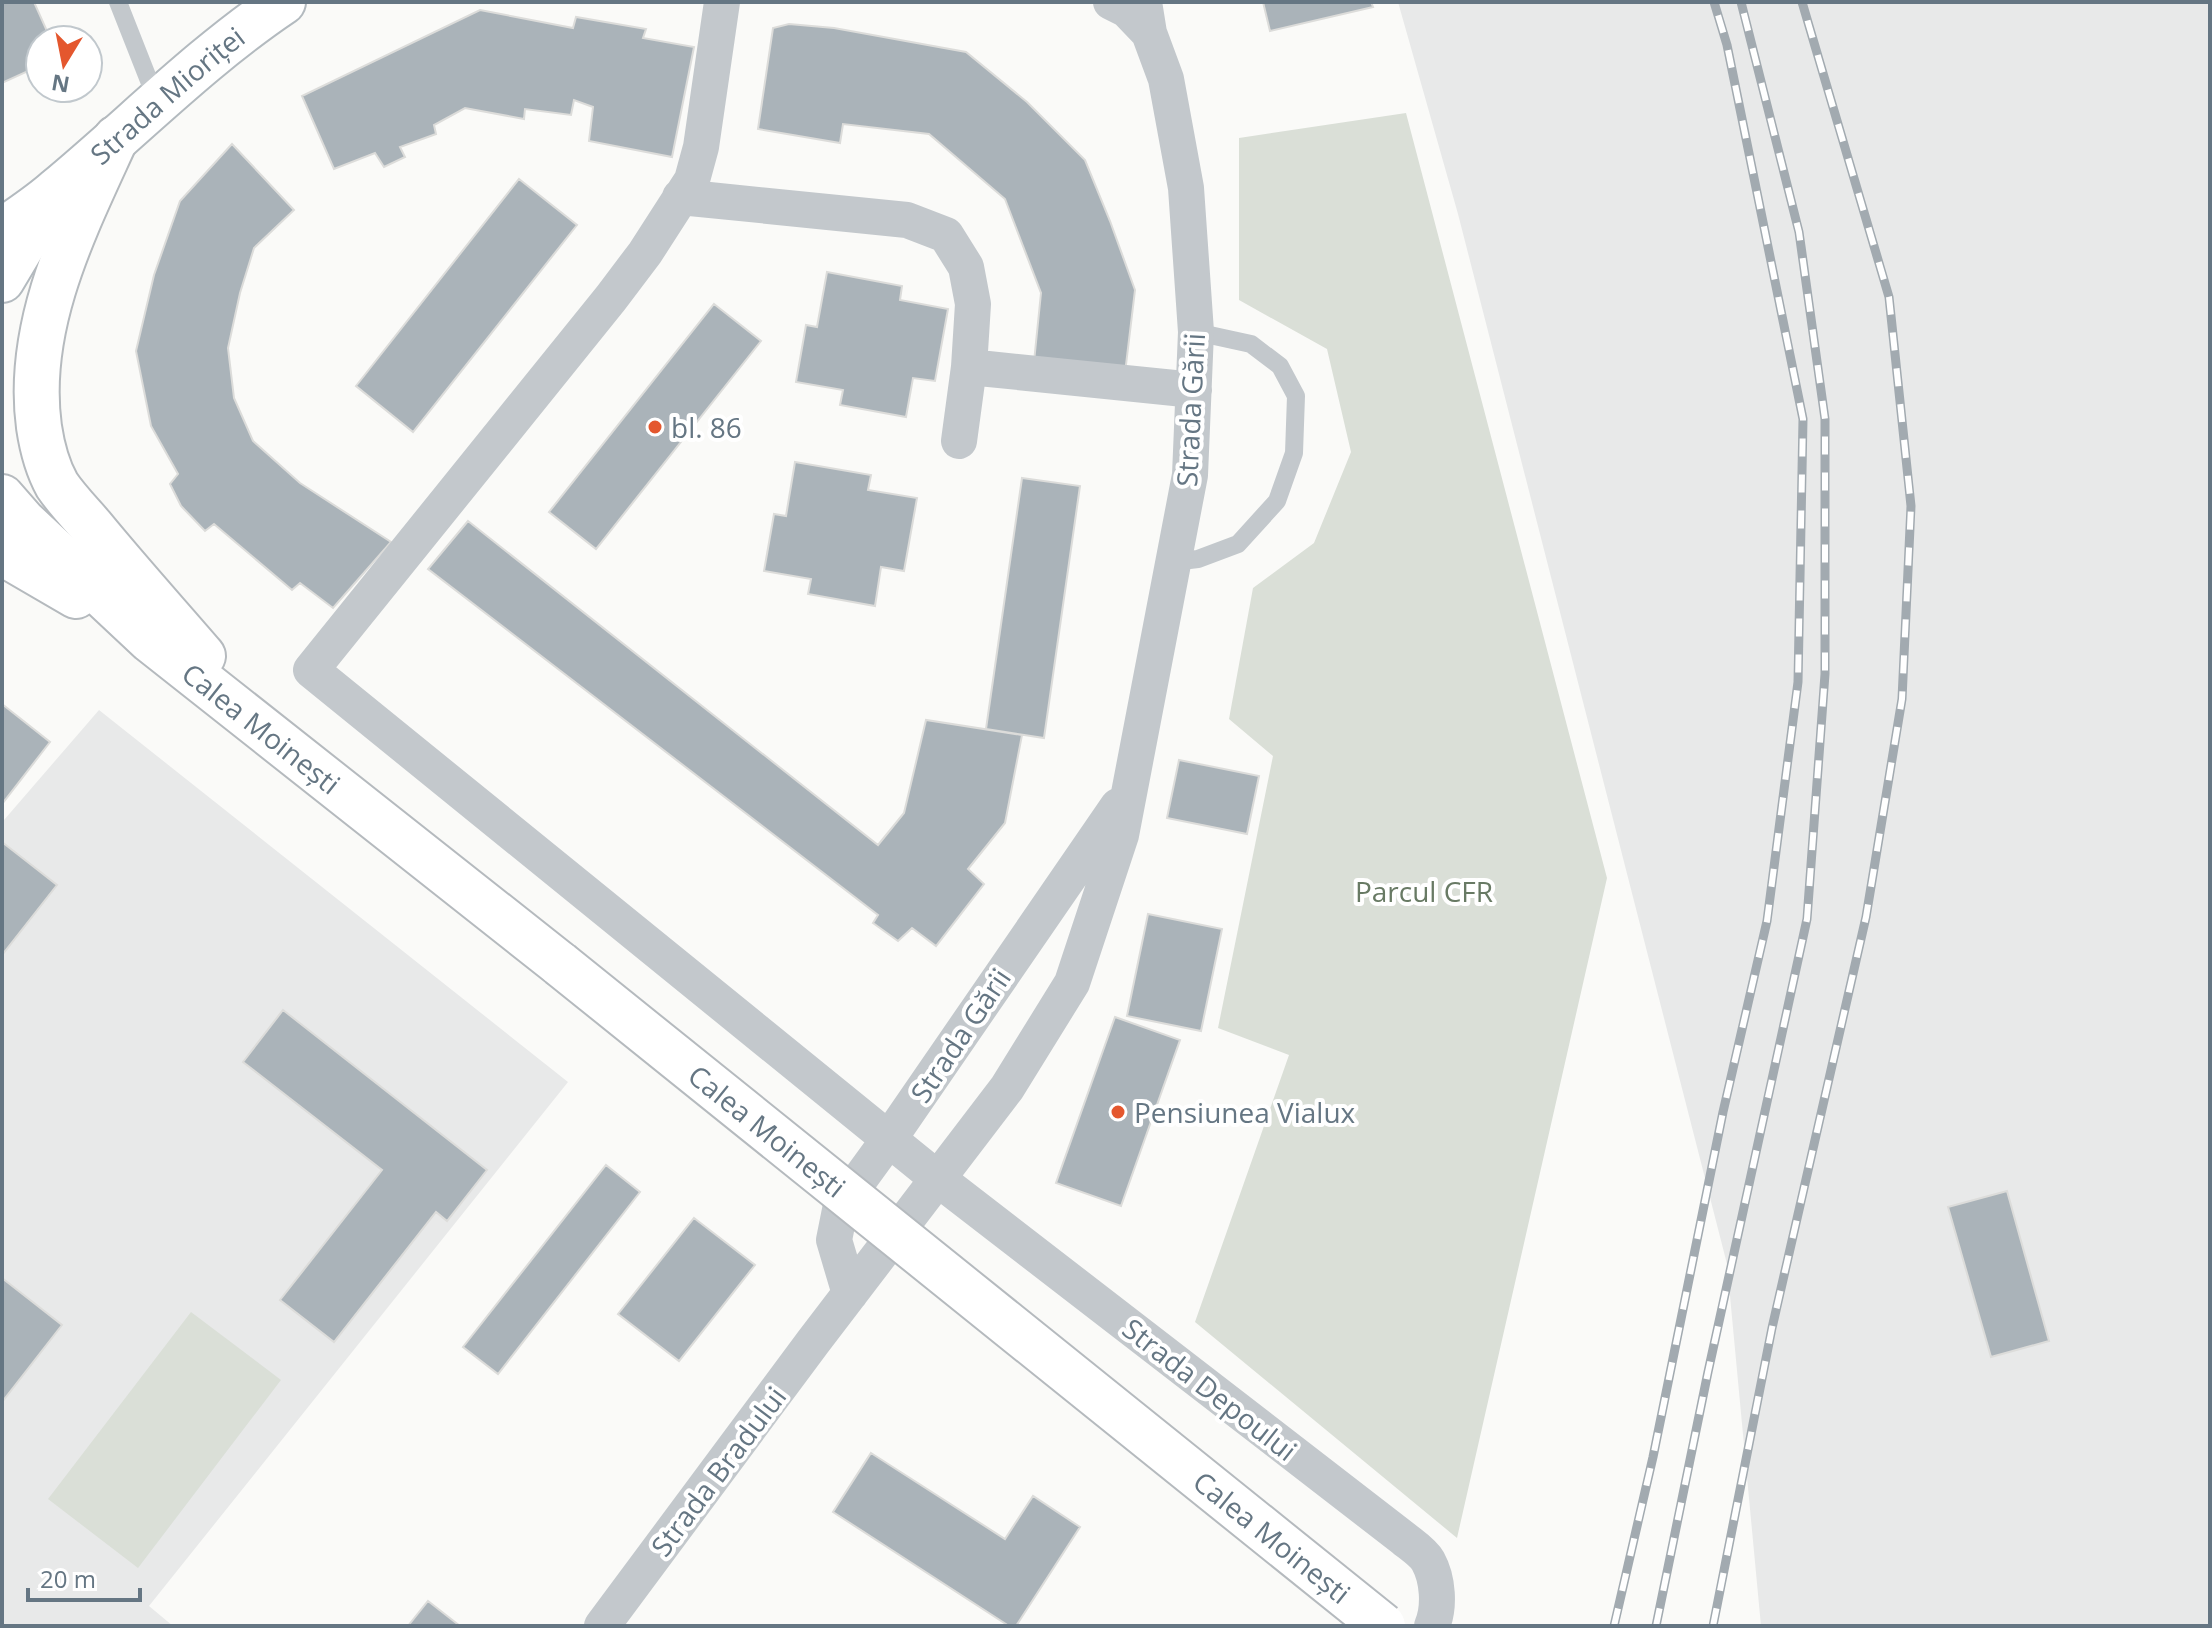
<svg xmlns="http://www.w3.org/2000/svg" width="2212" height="1628" font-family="'Open Sans',sans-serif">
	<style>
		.built { fill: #e8e9e9 }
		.green { fill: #dadfd7 }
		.building { fill: #aab3b9; stroke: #dcdcda; stroke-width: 2 }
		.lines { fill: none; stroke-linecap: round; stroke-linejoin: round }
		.secondary-casing { stroke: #b3babf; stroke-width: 48 }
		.primary-casing { stroke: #b5babe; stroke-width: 48 }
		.service { stroke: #c3c8cc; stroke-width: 18 }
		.minor { stroke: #c3c8cc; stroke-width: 36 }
		.secondary { stroke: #fff; stroke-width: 44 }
		.primary { stroke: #fff; stroke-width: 44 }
		.rail-casing { stroke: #a2aab0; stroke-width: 9 }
		.rail { stroke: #fff; stroke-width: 6; stroke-dasharray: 18; stroke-linecap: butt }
		.primary-bridge-casing { stroke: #b5babe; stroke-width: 48; stroke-linecap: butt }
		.primary-bridge { stroke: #fff; stroke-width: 44 }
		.poi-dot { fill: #e4572e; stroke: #fff; stroke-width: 3 }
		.labels { text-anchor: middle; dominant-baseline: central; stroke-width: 8; stroke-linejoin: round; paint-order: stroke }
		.street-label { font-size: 28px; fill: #657683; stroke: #fff }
		.poi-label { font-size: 28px; fill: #657683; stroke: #fff; text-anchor: start }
		.park-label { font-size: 28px; fill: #687a64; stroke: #fff }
	</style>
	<rect width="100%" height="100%" fill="#fafaf8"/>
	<path class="built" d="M1398 2H2210V1626H1761L1727 1264 1458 214Z
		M99 710 568 1082 149 1606 173 1626H2V820H4Z"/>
	<path class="green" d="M1406 113 1607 878 1457 1538 1195 1322 1289 1055 1218 1028 1273 756 1229 719 1253 588 1314 543 1351 452 1327 349 1239 300V138Z
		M191 1312 281 1380 138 1568 48 1499Z"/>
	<path class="building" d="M2 2H34L47 31 50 40H40V64L37 67 2 83Z
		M1263 2H1371L1373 7 1270 31Z
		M480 10 573 28 576 17 646 29 643 38 694 47 672 157 589 141 593 107 574 100 571 115 525 109 524 119 465 108 434 125 436 134 400 147 405 157 384 167 375 153 334 169 302 96Z
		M789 24 834 28 966 52 1027 102 1085 160 1110 221 1135 290 1125 373 1034 362 1041 293 1005 199 929 134 843 124 840 143 758 129 773 28Z
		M232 144 294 210 254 248 240 293 228 348 234 398 253 441 300 483 391 542 333 608 300 583 292 590 214 524 205 531 181 506 170 484 178 474 151 426 136 351 154 275 180 201Z
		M519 179 577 225 413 432 356 386Z
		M827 272 902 286 900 300 948 309 935 381 913 378 906 417 840 405 843 390 796 382 806 325 817 327Z
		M714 304 761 341 596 549 549 512Z
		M795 462 871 475 868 490 917 498 904 571 881 567 875 606 808 594 811 579 764 571 774 514 786 516Z
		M1022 478 1080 486 1044 738 986 729Z
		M468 521 878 845 904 813 926 720 1022 735 1005 823 968 869 984 884 936 946 912 928 898 941 873 923 878 915 428 569Z
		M2 704 50 742 2 804Z
		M1179 760 1259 776 1247 834 1167 818Z
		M2 842 57 885 2 955Z
		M1148 914 1222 929 1201 1031 1127 1016Z
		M283 1010 487 1170 447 1221 436 1212 334 1342 280 1300 382 1170 243 1062Z
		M1115 1017 1180 1040 1121 1206 1056 1183Z
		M606 1165 640 1192 498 1374 463 1347Z
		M2007 1191 2049 1341 1991 1357 1948 1207Z
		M694 1218 755 1265 679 1361 618 1314Z
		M2 1278 62 1325 2 1402Z
		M871 1453 1005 1539 1033 1496 1080 1527 1016 1626H1009L833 1512Z
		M428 1601 460 1626H408Z"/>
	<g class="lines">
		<defs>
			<g id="secondary">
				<path id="s1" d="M2 231C20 218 39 206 56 191 132 128 201 57 283 2"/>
				<path d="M2 280 45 208"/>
			</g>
			<g id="primary">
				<path d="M116 138C75 228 25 325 39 427 42 447 47 467 57 485 67 500 81 514 92 527 128 571 166 613 203 656"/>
				<path id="s2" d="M2 497 23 521 150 640 560 964"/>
				<path d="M2 553 76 596"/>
			</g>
		</defs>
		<use href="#secondary" class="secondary-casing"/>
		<use href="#primary" class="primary-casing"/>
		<path class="service" d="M118 2 157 101
			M1173 562 1198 559 1238 544 1277 501 1294 453 1296 396 1280 366 1251 344 1196 332"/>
		<path class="minor" d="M722 2 701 147 692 180 645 253 611 298 311 670 938 1179 1403 1538C1410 1544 1423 1552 1428 1561 1438 1579 1440 1607 1432 1626
			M1111 2 1127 10 1149 33
			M680 197 907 220 946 235 966 267 973 304 969 367 959 441
			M969 367 1194 390
			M850 1294 834 1240 841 1205 889 1139 1118 806
			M602 1626 813 1342 1007 1088 1072 983 1121 835 1190 475 1196 332 1186 188 1166 79 1149 33 1144 2"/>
		<use href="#secondary" class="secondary"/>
		<use href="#primary" class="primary"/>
		<defs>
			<path id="rail" d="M1614 1626 1653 1457 1723 1112 1767 921 1798 682 1803 419 1727 45 1714 2
				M1656 1626 1708 1372 1807 919 1825 674V419L1799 232 1741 2
				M1713 1626 1772 1328 1866 917 1902 699 1911 506 1889 297 1802 2"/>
		</defs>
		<use href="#rail" class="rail-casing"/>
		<use href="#rail" class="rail"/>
		<defs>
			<g id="primary-bridge">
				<path id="s3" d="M560 964 1383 1626"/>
			</g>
		</defs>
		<use href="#primary-bridge" class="primary-bridge-casing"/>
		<use href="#primary-bridge" class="primary-bridge"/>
	</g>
	<g class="poi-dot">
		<circle cx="655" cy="427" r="8"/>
		<circle cx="1118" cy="1112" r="8"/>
	</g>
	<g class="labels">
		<g class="street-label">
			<text stroke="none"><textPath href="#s1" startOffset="214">Strada Mioriței</textPath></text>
			<text transform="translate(1190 410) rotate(-87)">Strada Gării</text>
			<text stroke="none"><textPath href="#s2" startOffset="348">Calea Moinești</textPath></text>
			<text transform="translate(960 1035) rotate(-56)">Strada Gării</text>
			<text stroke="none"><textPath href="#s3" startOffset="266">Calea Moinești</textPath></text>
			<text transform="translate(1210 1389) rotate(38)">Strada Depoului</text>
			<text transform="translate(718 1471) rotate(-53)">Strada Bradului</text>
			<text stroke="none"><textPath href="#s3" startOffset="914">Calea Moinești</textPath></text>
		</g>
		<g class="poi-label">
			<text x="671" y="427">bl. 86</text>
			<text x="1134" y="1112">Pensiunea Vialux</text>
		</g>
		<g class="park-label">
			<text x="1424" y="891">Parcul CFR</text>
		</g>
	</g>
	<rect width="2212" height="1628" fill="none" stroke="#657683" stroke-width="8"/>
	<g transform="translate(64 64) rotate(190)"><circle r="38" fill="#ffffff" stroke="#c1c8cd" stroke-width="2"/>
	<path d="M0-6L14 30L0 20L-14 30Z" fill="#e4572e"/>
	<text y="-12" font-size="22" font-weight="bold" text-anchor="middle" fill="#657683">N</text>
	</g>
	<path d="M28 1588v12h112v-12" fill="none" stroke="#657683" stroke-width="4"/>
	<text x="40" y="1588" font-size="24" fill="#657683" stroke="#ffffff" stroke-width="6" paint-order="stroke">20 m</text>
</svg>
